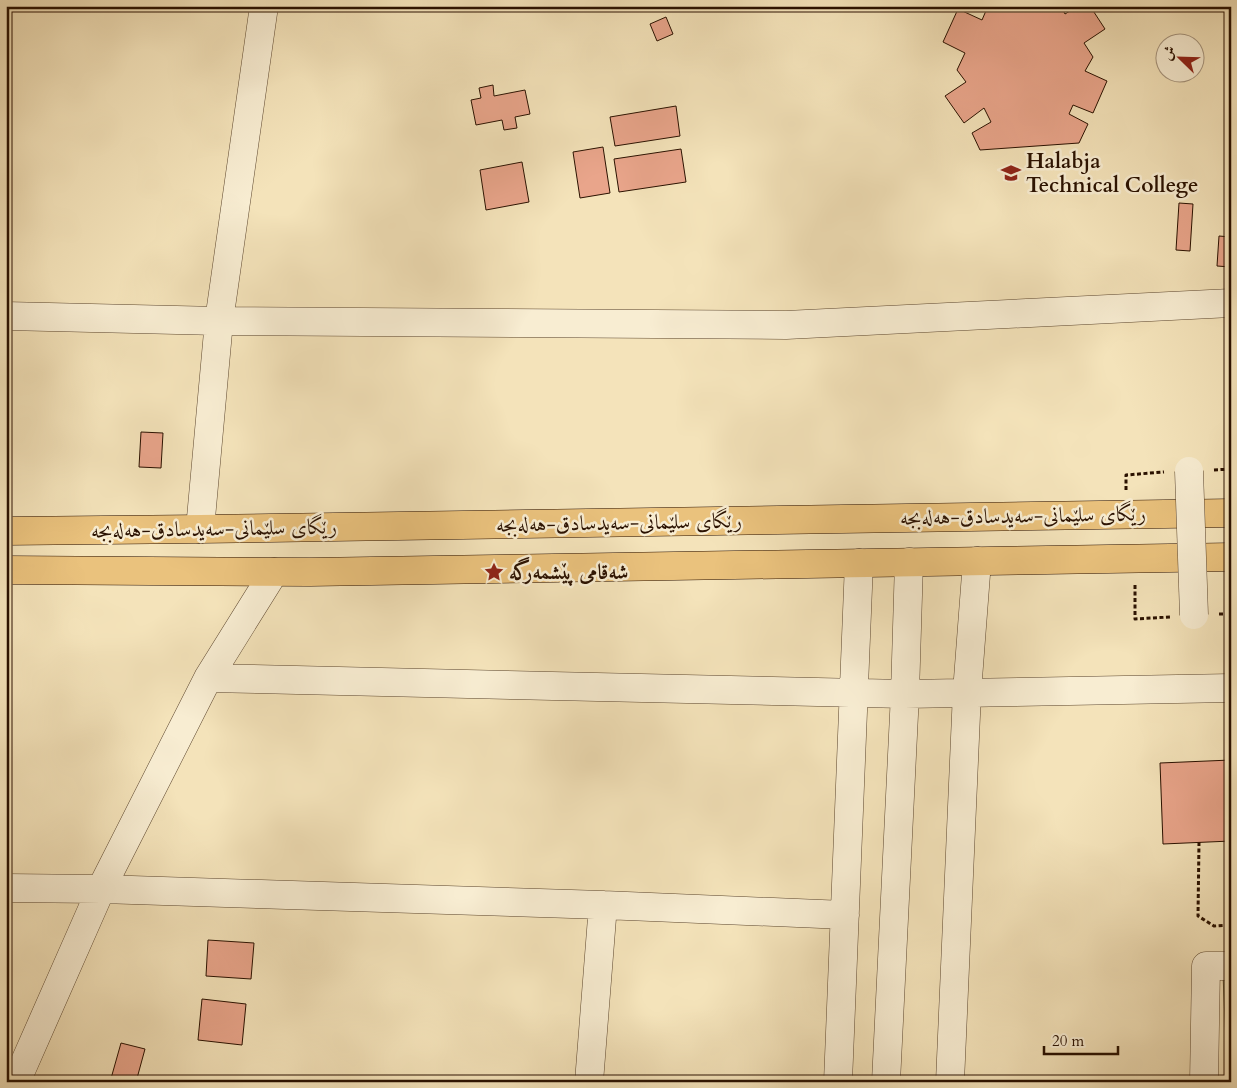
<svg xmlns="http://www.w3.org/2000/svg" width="1237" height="1088" font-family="Cardo,Amiri,serif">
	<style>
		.green { fill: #b8c492; stroke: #716a49 }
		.building { fill: #e9a58b; stroke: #2a1100 }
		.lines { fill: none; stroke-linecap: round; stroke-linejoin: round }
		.minor-casing { stroke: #5c462e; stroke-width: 29 }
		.highway-casing { stroke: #2a1100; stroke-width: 29 }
		.path { stroke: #2a1100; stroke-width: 3; stroke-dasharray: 4 2.5; stroke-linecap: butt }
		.minor { stroke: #f8edd2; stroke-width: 28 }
		.highway { stroke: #eac27d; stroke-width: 28 }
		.minor-bridge-casing { stroke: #5c462e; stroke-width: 29; stroke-linecap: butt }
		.minor-bridge { stroke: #f8edd2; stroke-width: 28 }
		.labels { text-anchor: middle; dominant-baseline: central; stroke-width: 5; stroke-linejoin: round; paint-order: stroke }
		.poi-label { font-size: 21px; font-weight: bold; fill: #2a1100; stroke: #f8edd2; text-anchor: start }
		.street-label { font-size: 21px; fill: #2a1100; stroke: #f8edd2 }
	</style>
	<rect width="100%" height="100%" fill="#f4e3ba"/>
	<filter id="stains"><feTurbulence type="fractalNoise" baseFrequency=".004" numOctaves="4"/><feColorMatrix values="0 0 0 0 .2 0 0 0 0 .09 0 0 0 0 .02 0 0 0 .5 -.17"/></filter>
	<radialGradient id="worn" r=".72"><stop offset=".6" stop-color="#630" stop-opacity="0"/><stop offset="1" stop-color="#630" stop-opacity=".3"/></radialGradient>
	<path class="green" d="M1223 975H1231V1043H1226Z"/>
	<path class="building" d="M988 6H1061L1065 14 1078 6H1090L1105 29 1084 43 1093 57 1085 71 1107 81 1093 113 1073 105 1069 114 1088 124 1079 143 980 150 972 133 991 122 984 108 964 123 945 96 966 82 957 70 965 53 943 42 958 9 982 20Z
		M666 17 673 34 657 41 650 24Z
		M493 85 494 96 525 90 530 114 515 117 517 128 504 130 502 120 476 125 471 100 481 98 479 88Z
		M676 106 680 136 615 146 610 117Z
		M603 147 610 193 580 198 573 152Z
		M681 149 686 182 619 192 614 159Z
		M522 162 529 202 486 210 480 170Z
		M1179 203 1193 204 1190 251 1176 250Z
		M1219 236 1231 237V267L1217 266Z
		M141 432 163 433 161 468 139 467Z
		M1231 760V841L1163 844 1160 763Z
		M208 940 254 943 251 979 206 976Z
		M202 999 246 1004 242 1045 198 1040Z
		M121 1043 145 1049 136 1082H110Z
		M1226 1046H1231V1082H1227Z"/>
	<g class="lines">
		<defs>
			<path id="minor" d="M6 316 219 321 786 325 1231 303
				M200 529 219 321 264 6
				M208 678 905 694 1231 688
				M6 888 101 889 603 905 845 915
				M16 1082 101 889 208 678 274 572
				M589 1082 603 905
				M838 1082 859 563
				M886 1082 905 694 909 562
				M950 1082 967 692 977 561
				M1204 1082 1206 966H1231"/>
			<path id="highway" d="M6 531 200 529 1231 513
				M6 570 310 572 1231 557"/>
		</defs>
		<use href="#minor" class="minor-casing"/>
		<use href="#highway" class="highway-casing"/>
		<path class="path" d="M1214 470 1231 469
			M1126 490V475L1164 472
			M1135 585V619L1170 617
			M1219 614H1231
			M1199 842 1198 916 1214 926 1231 925"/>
		<use href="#minor" class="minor"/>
		<use href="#highway" class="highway"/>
		<defs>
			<path id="minor-bridge" d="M1189 471 1194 615"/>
		</defs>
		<use href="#minor-bridge" class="minor-bridge-casing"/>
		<use href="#minor-bridge" class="minor-bridge"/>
	</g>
	<defs>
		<symbol id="university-bare" viewBox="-9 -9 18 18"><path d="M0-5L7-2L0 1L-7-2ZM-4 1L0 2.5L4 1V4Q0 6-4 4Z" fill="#8f2418" stroke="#f8edd2" stroke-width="2.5" paint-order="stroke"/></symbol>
		<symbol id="sight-bare" viewBox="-9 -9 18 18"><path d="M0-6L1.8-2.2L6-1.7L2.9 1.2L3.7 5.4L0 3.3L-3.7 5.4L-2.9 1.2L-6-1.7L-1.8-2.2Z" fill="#8f2418" stroke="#f8edd2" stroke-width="2.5" paint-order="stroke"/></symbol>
	</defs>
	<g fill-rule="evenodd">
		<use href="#university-bare" x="997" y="159" width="28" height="28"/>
		<use href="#sight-bare" x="480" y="558" width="28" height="28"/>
	</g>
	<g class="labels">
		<g class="poi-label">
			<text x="1026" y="161">Halabja<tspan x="1026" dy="24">Technical College</tspan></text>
			<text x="509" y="572">شەقامی پێشمەرگە</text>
		</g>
		<g class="street-label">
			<text transform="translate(1023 516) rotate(-1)">رێگای سلێمانی-سەیدسادق-هەلەبجە</text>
			<text transform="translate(619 523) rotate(-1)">رێگای سلێمانی-سەیدسادق-هەلەبجە</text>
			<text transform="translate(214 529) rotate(-1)">رێگای سلێمانی-سەیدسادق-هەلەبجە</text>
		</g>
	</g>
	<rect width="1237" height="1088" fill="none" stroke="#f4e3ba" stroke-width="25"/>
	<rect x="8" y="8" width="1222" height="1073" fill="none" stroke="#2a1100" stroke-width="2.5"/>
	<rect x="12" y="12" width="1212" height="1063" fill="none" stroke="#2a1100"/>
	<g transform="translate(1180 58) rotate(293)"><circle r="24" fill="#f8edd2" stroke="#a6957e"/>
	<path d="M0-4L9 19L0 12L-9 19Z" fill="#8f2418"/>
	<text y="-8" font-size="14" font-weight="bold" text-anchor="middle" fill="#2a1100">ش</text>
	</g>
	<path d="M1044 1046v8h74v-8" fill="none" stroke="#2a1100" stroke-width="2.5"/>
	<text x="1052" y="1046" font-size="15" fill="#2a1100" stroke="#f8edd2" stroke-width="4" paint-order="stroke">20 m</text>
	<rect width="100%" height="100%" filter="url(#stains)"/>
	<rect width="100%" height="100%" fill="url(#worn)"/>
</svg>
